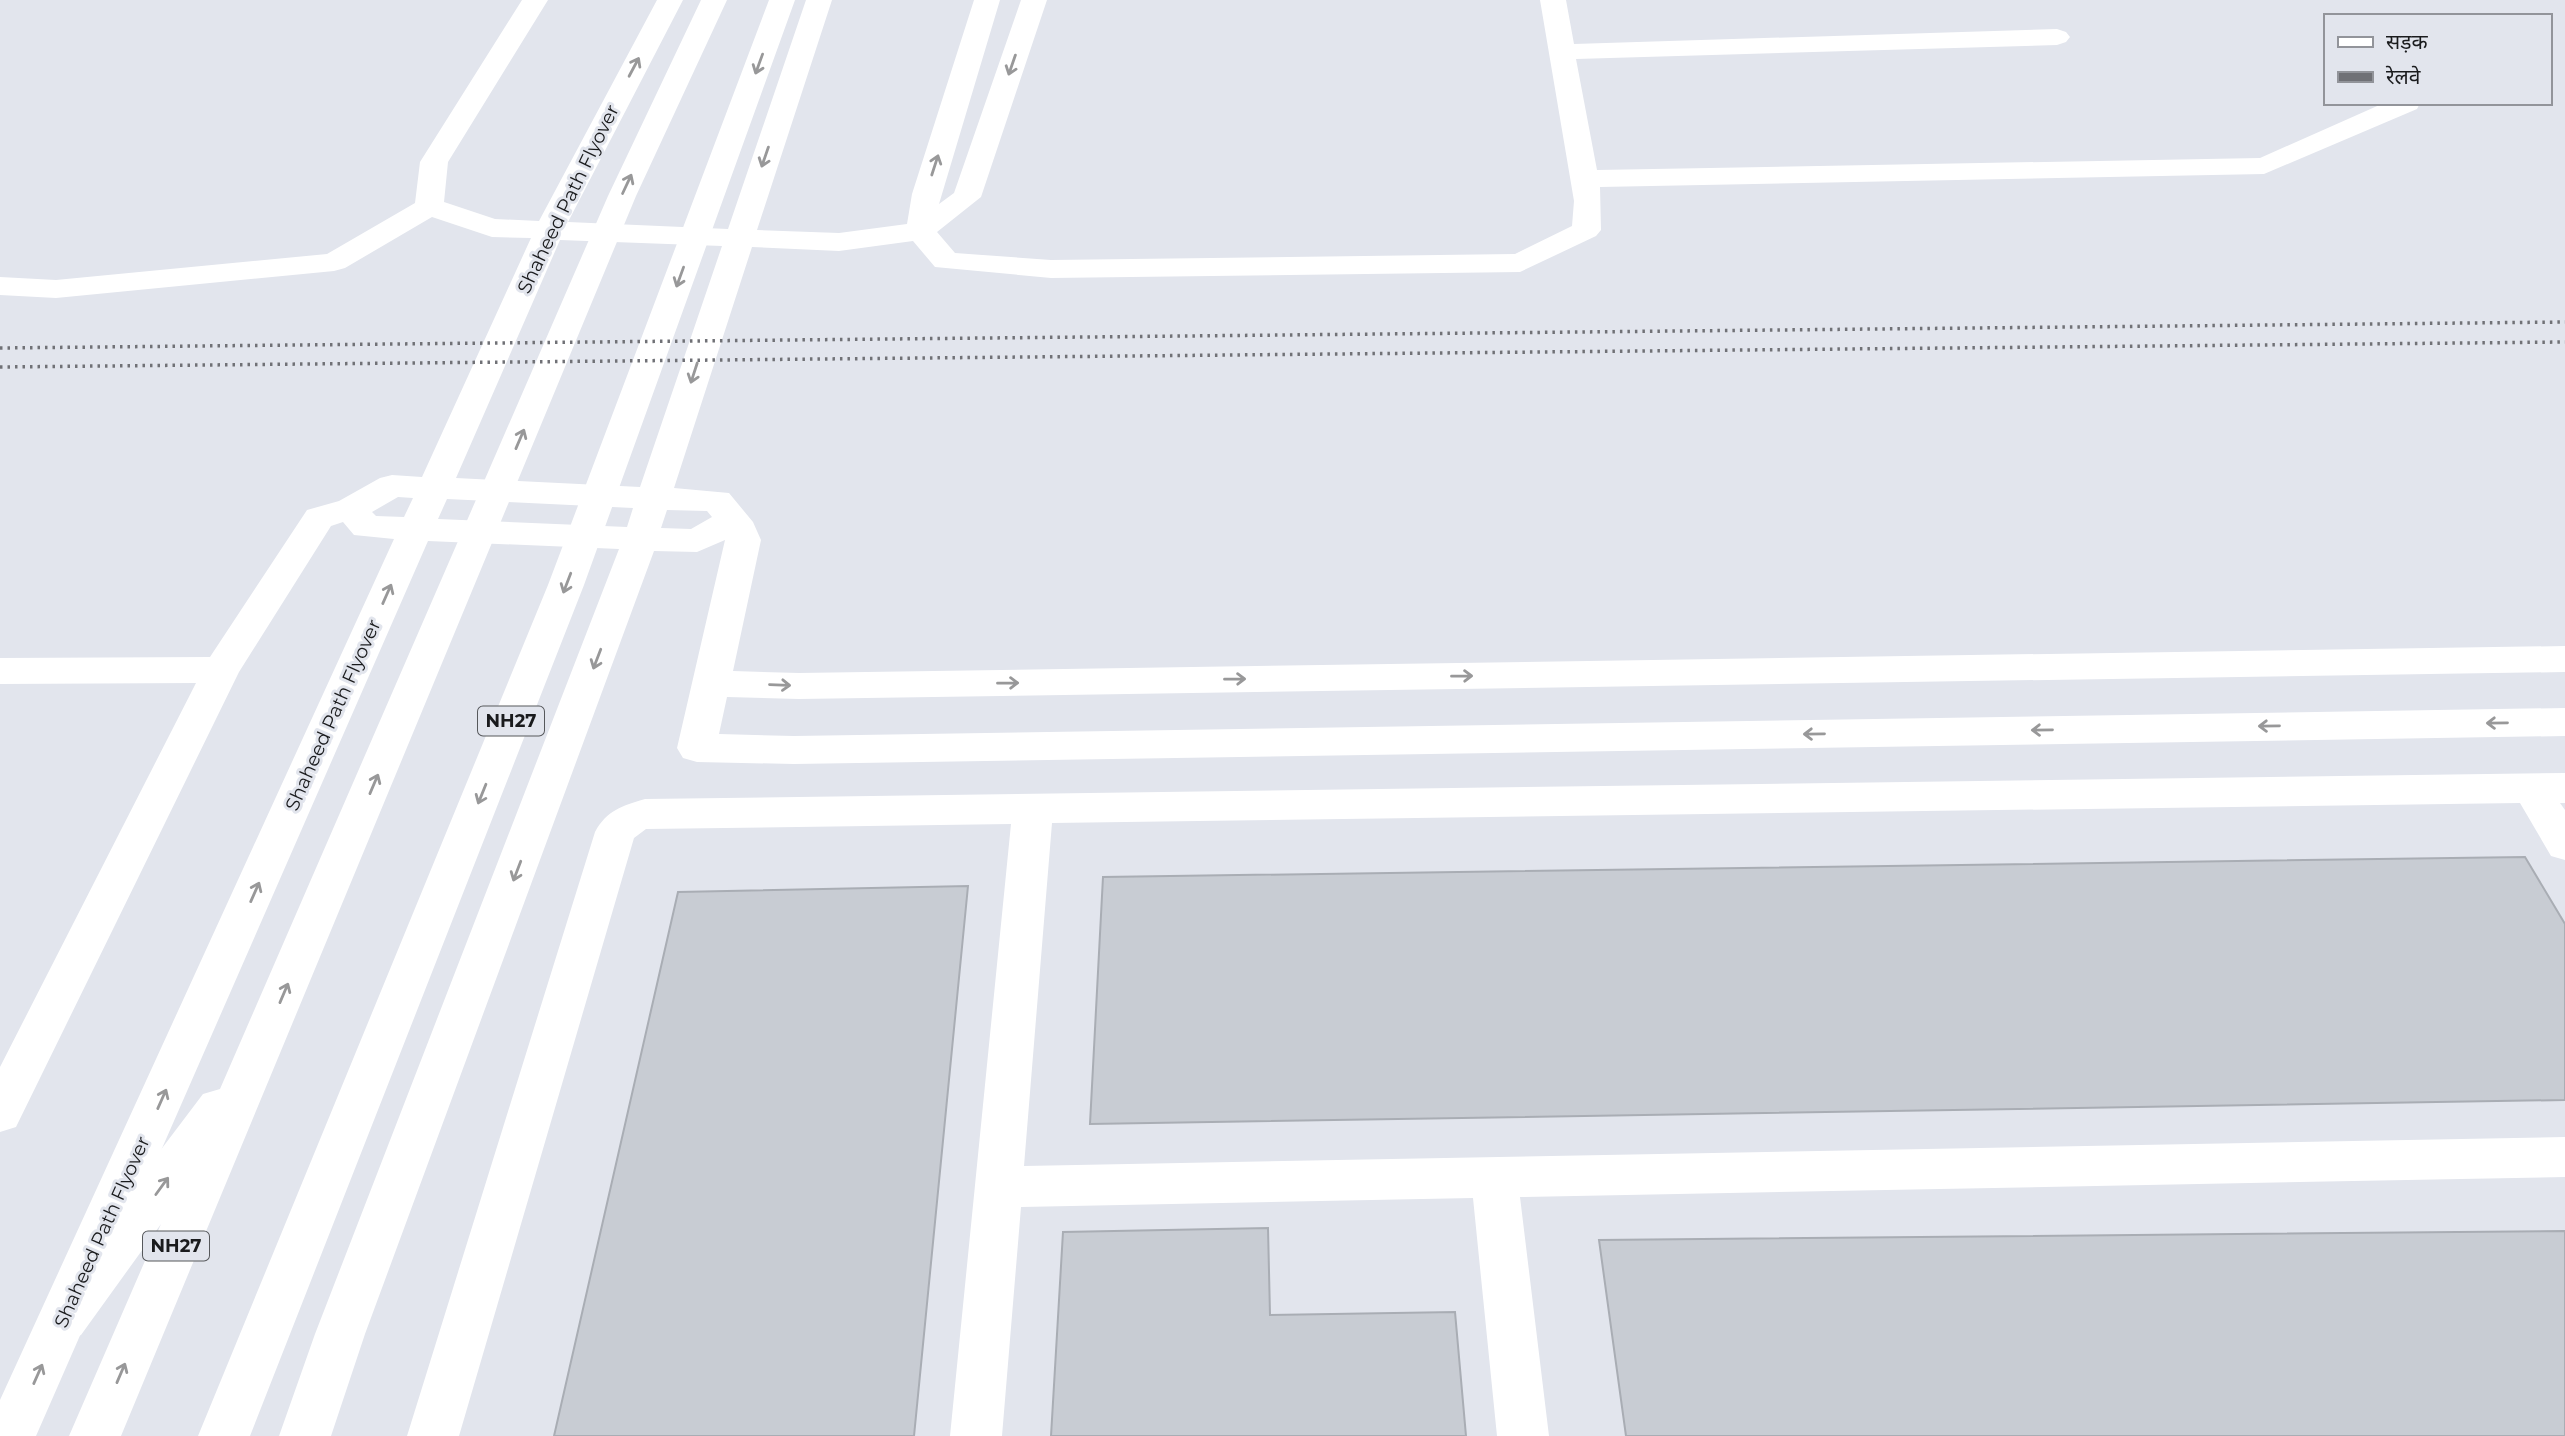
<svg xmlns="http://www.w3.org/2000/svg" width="2565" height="1436" font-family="Montserrat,'Noto Sans Devanagari',sans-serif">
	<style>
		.building { fill: #c8ccd3; stroke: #a9adb4; stroke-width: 2 }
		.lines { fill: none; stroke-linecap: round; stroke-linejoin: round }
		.minor { fill: #fff; fill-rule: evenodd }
		.highway { fill: #fff; fill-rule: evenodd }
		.rail { stroke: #707176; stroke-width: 3.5; stroke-dasharray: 2.5 5; stroke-linecap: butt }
		.oneway { stroke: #989899 }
		.labels { text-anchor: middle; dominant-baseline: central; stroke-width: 6; stroke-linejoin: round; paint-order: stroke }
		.shield { fill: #e2e5ed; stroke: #56585b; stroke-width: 2 }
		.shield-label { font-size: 18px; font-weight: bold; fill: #1a1b1d }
		.street-label { font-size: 19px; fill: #1a1b1d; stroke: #e2e5ed }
	</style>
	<rect width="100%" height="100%" fill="#e2e5ed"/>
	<path class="building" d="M2525 857 2565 924V1100L1090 1124 1103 877Z
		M968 886 914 1436H554L678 892Z
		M1268 1228 1270 1315 1455 1312 1466 1436H1051L1063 1232Z
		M2565 1231V1436H1626L1599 1240Z"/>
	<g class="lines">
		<path class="minor" d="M522 0H548L448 162 444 202 495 219 539 221 657 0H683L568 222 728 229 806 0H832L757 230 839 233 907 224 912 194 974 0H1000L939 204 954 193 1021 0H1047L981 197 937 232 955 253 1051 260 1515 254 1572 226 1574 201 1540 0H1566L1574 44 2057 29 2066 32 2070 37 2066 42 2057 45 1576 59 1597 170 2260 158 2384 103H2420L2417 109 2264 174 1600 187 1601 230 1596 236 1520 272 1051 278 935 267 913 241 839 251 752 247 674 488 729 493 753 522 761 540 733 671 799 673 2565 646V672L799 699 727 697 719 734 794 736 2565 708V736L794 764 697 762 683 758 677 748 725 540 697 552 654 551 365 1334 331 1436H279L315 1334 619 549 428 541 36 1436H0V1400L394 539 354 535 343 522 331 526 239 672 16 1127 0 1132V1067L196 683 0 684V658L210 657 307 510 339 501 380 478 392 475 422 477 531 238 492 237 432 217 345 268 334 271 56 298 0 295V277L56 280 327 254 415 203 420 162ZM560 240 722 246 640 487 456 478ZM398 497 413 498 404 517 376 516 372 512ZM447 499 633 508 627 527 438 519ZM667 510 707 511 712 517 691 529 661 528Z
			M2565 773V803H2560L2565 810V860L2551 856 2520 803 1052 823 1024 1166 2565 1137V1177L1520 1197 1549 1436H1497L1473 1198 1021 1207 1002 1436H950L1011 824 646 829 634 838 459 1436H407L595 832C607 810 622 806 645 799Z"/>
		<path class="highway" d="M701 0H727L636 196 121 1436H69L161 1224 81 1335 63 1342 45 1335 38 1319 45 1303 203 1094 220 1089 608 196Z
			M769 0H795L584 585 250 1436H198L548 585Z"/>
		<path class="rail" d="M0 348 2565 322
			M0 367 2565 342"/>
	</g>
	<defs><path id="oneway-shaft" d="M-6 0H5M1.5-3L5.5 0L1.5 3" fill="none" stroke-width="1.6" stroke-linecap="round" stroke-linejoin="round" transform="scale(1.75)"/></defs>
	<g class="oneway">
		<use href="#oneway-shaft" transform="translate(759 64) rotate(110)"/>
		<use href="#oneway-shaft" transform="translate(1012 65) rotate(109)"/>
		<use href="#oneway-shaft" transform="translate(634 67) rotate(-62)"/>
		<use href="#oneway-shaft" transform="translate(765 157) rotate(109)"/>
		<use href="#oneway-shaft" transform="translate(935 165) rotate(-72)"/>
		<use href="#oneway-shaft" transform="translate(627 184) rotate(-65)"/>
		<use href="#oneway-shaft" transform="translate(680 277) rotate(110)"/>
		<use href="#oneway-shaft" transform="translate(694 373) rotate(108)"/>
		<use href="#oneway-shaft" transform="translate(520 439) rotate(-67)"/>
		<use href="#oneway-shaft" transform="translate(567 583) rotate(111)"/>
		<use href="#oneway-shaft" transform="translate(387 594) rotate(-66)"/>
		<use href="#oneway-shaft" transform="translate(597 659) rotate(111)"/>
		<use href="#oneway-shaft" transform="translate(1462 676) rotate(-1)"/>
		<use href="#oneway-shaft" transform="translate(1235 679) rotate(-1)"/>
		<use href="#oneway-shaft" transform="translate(1008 683) rotate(-1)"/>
		<use href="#oneway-shaft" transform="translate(780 685) rotate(2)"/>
		<use href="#oneway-shaft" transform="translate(2497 723) rotate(179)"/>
		<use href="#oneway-shaft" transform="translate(2269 726) rotate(179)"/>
		<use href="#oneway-shaft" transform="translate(2042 730) rotate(179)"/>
		<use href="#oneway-shaft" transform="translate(1814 734) rotate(179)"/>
		<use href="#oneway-shaft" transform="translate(374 784) rotate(-67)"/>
		<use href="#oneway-shaft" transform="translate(482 794) rotate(112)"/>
		<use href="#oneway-shaft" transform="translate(517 871) rotate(111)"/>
		<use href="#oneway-shaft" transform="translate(255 892) rotate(-66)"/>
		<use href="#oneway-shaft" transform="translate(284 993) rotate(-67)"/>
		<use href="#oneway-shaft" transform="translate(162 1099) rotate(-66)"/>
		<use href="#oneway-shaft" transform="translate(162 1186) rotate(-54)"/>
		<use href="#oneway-shaft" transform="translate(121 1373) rotate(-67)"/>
		<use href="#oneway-shaft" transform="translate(38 1374) rotate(-66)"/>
	</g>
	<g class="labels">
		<g class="shield">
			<rect x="478" y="706.5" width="66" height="29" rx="5"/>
			<rect x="143" y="1231.5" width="66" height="29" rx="5"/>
		</g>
		<g class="shield-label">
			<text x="511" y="721">NH27</text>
			<text x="176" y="1246">NH27</text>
		</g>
		<g class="street-label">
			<text transform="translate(568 199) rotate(-64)">Shaheed Path Flyover</text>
			<text transform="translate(333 715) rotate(-66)">Shaheed Path Flyover</text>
			<text transform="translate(102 1232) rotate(-66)">Shaheed Path Flyover</text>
		</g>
	</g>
	<rect x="2324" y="14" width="228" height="91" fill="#e2e5ed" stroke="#92949a" stroke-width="2"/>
	<rect x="2338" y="37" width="35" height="10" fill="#ffffff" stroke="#92949a" stroke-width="2"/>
	<text x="2386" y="49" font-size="21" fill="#1a1b1d">सड़क</text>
	<rect x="2338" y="72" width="35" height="10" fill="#707176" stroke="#92949a" stroke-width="2"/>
	<text x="2386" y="84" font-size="21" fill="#1a1b1d">रेलवे</text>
</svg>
